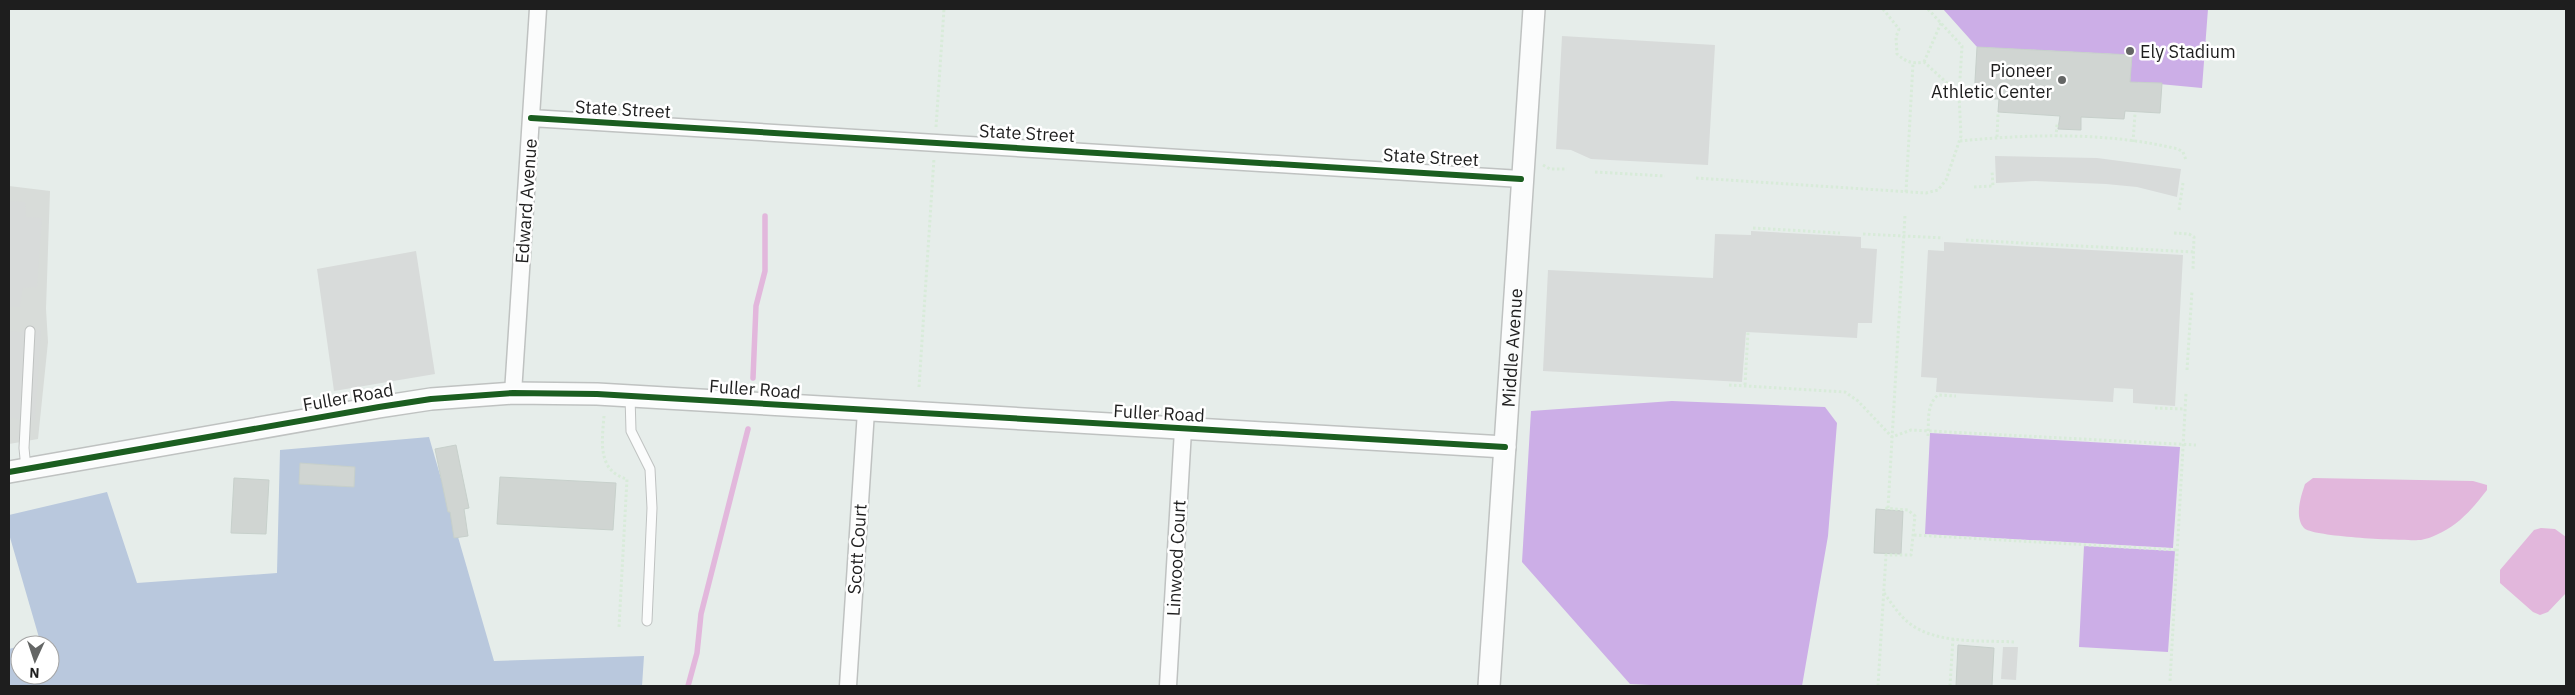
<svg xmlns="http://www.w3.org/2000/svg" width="2575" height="695" font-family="'IBM Plex Sans',sans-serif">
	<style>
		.residential { fill: #d8dcd9 }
		.religious { fill: #d8dbda }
		.forest { fill: #b9c8dd }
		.pitch { fill: #ccaee7 }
		.water { fill: #e2b7dc }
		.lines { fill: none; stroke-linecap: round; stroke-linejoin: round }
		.stream { stroke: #e2b7dc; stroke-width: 5.5 }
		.building { fill: #d0d5d2; stroke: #c7d0cb }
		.service-casing { stroke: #bfc2c1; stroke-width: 11 }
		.minor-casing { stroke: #bfc2c1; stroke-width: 19 }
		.tertiary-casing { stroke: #bfc2c1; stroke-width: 24 }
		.path { stroke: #d8ebd9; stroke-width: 3; stroke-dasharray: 2.5 2.5; stroke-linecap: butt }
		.service { stroke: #fbfcfc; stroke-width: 9 }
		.minor { stroke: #fbfcfc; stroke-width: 16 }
		.tertiary { stroke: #fbfcfc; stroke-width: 21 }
		.cycleway-casing { stroke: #fff; stroke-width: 9 }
		.cycleway { stroke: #1b5e20; stroke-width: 6 }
		.poi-dot { fill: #646665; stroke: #fff; stroke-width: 2 }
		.labels { text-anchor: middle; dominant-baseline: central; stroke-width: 5; stroke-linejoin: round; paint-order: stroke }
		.poi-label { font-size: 18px; fill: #1e1e1e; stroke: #fff; text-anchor: start }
		.street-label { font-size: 18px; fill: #1e1e1e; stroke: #fff }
	</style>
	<rect width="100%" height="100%" fill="#e6edea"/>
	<path class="residential" d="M9 186 50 191 46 309 48 342 38 439 9 444Z"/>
	<path class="religious" d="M1562 36 1715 45 1708 165 1591 159 1571 150 1556 149Z
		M1995 156 2097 158 2181 169 2177 197 2137 187 2106 184 2035 181 1996 183Z
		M9 201 25 202 26 217 42 218 37 287 23 288 20 307H9Z
		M1751 231 1861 237V248L1877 249 1872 323H1858L1857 338 1746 332 1742 382 1543 371 1548 270 1713 278 1715 234 1751 235Z
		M1944 242 2183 255 2175 406 2133 403V389L2114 388 2113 402 1936 392 1937 378 1921 377 1928 250 1944 251Z
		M416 251 435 374 334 391 317 269Z
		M25 329 41 330 35 420 9 418V331L21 332Z
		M2003 647H2018L2016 680 2001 679Z"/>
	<path class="forest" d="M429 437 494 661 644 656 642 686H9V649L20 646V675H50V645H24L40 641 9 534V515L107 492 137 583 277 573 280 450Z"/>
	<path class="pitch" d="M1943 9H2208L2202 88 2138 82 2137 95 2129 94 2132 55 1977 47Z
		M1672 401 1825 407 1837 423 1828 536 1802 686H1671L1630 684 1522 562 1531 411Z
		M1930 433 2180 447 2173 548 1925 534Z
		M2084 546 2175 551 2168 652 2079 647Z"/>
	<path class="water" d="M2313 478 2473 481 2487 485V490C2473 508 2458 526 2436 535 2432 537 2426 539 2421 540 2405 541 2312 537 2304 528 2294 517 2301 496 2305 484Z
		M2541 528 2555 529 2566 537V593L2548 612 2540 615 2533 612 2500 583V570L2534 530Z"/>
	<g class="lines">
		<path class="stream" d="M753 378 756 306 765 271V216
			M688 686 697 653 701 614 748 429"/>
	</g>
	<path class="building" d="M1977 47 2132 55 2130 82 2162 83 2160 113 2125 111 2124 119 2081 117V130L2058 129 2060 116 1998 112 1999 99 1974 98Z
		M456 445 469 508 464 509 468 536 454 538 450 512H448L435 449Z
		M300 463 355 467 354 487 299 484Z
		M500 477 616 483 613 530 497 524Z
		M234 478 269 480 266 534 231 533Z
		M1876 509 1903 511 1901 554 1874 553Z
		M1958 645 1994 648 1992 686H1956Z"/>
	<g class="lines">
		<defs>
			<path id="service" d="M630 396 631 431 650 469 652 508 647 621
				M26 469 24 448 30 331"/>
			<path id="minor" d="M531 118 1521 179
				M513 393 538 9
				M848 686 866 411
				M1168 686 1183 430"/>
			<g id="tertiary">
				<path d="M9 472 379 407 431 399 513 393 597 394 1505 447"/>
				<path id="s1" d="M1489 686 1534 9"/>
			</g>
		</defs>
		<use href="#service" class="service-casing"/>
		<use href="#minor" class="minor-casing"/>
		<use href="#tertiary" class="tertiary-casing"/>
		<path class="path" d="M1883 9 1899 29 1896 37 1897 54C1906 62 1912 64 1924 62L1959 94
			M1924 62 1941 23
			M936 127 944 9
			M1997 137 1998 114
			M2056 137 2057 124
			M1960 141C2031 134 2108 132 2178 149L2183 152 2186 160
			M2133 142 2135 114
			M1543 165 1550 169H1567
			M1595 172 1665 176
			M1696 178 1926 193 1938 190 1946 180 1961 136 1959 95 1962 46 1928 9
			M1974 187 1993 186 1992 171
			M1906 192 1913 63
			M2179 210 2183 183
			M1753 228 1840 233
			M2174 233 2189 234 2194 237 2193 269
			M1863 234 1943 238
			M1966 240 2194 252
			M2187 370 2192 291
			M1729 385 1845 392 1858 401 1892 437 1911 430 2196 445
			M1745 385 1748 332
			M919 387 934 158
			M2155 408 2185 409
			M604 416C602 441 597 471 627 479L619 627
			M1928 436C1929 422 1926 405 1938 395L1956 396
			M1888 508 1905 215
			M1914 535 2178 550
			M1884 593C1892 604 1899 615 1909 623 1937 645 1984 640 2016 642
			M2170 681 2186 393
			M1878 686 1886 555H1911L1915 516 1908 510 1883 508
			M1950 686 1953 638"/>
		<use href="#service" class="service"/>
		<use href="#minor" class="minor"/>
		<use href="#tertiary" class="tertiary"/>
		<defs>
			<path id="cycleway" d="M531 118 1521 179
				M9 472 379 407 431 399 513 393 597 394 1505 447"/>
		</defs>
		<use href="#cycleway" class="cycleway-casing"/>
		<use href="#cycleway" class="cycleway"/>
	</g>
	<g class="poi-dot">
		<circle cx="2130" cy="51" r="5"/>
		<circle cx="2062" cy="80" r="5"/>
	</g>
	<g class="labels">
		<g class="poi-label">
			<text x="2140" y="51">Ely Stadium</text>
			<text x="2052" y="70" text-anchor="end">Pioneer<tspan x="2052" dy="21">Athletic Center</tspan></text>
		</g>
		<g class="street-label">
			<text transform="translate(623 109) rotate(3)">State Street</text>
			<text transform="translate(1027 133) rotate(3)">State Street</text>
			<text transform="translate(1431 157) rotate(3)">State Street</text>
			<text transform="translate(526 201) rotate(-86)">Edward Avenue</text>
			<text stroke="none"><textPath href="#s1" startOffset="339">Middle Avenue</textPath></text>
			<text transform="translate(755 389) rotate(4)">Fuller Road</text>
			<text transform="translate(348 397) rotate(-10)">Fuller Road</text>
			<text transform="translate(1159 413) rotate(3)">Fuller Road</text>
			<text transform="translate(857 549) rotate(-86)">Scott Court</text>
			<text transform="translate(1176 558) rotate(-87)">Linwood Court</text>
		</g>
	</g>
	<rect width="2575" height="695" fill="none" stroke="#1e1e1e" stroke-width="20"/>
	<g transform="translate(35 660) rotate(183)"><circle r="24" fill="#ffffff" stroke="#a5a5a5"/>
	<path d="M0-4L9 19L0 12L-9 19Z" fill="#646665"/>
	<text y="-8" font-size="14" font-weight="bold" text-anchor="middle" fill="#1e1e1e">N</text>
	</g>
</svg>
